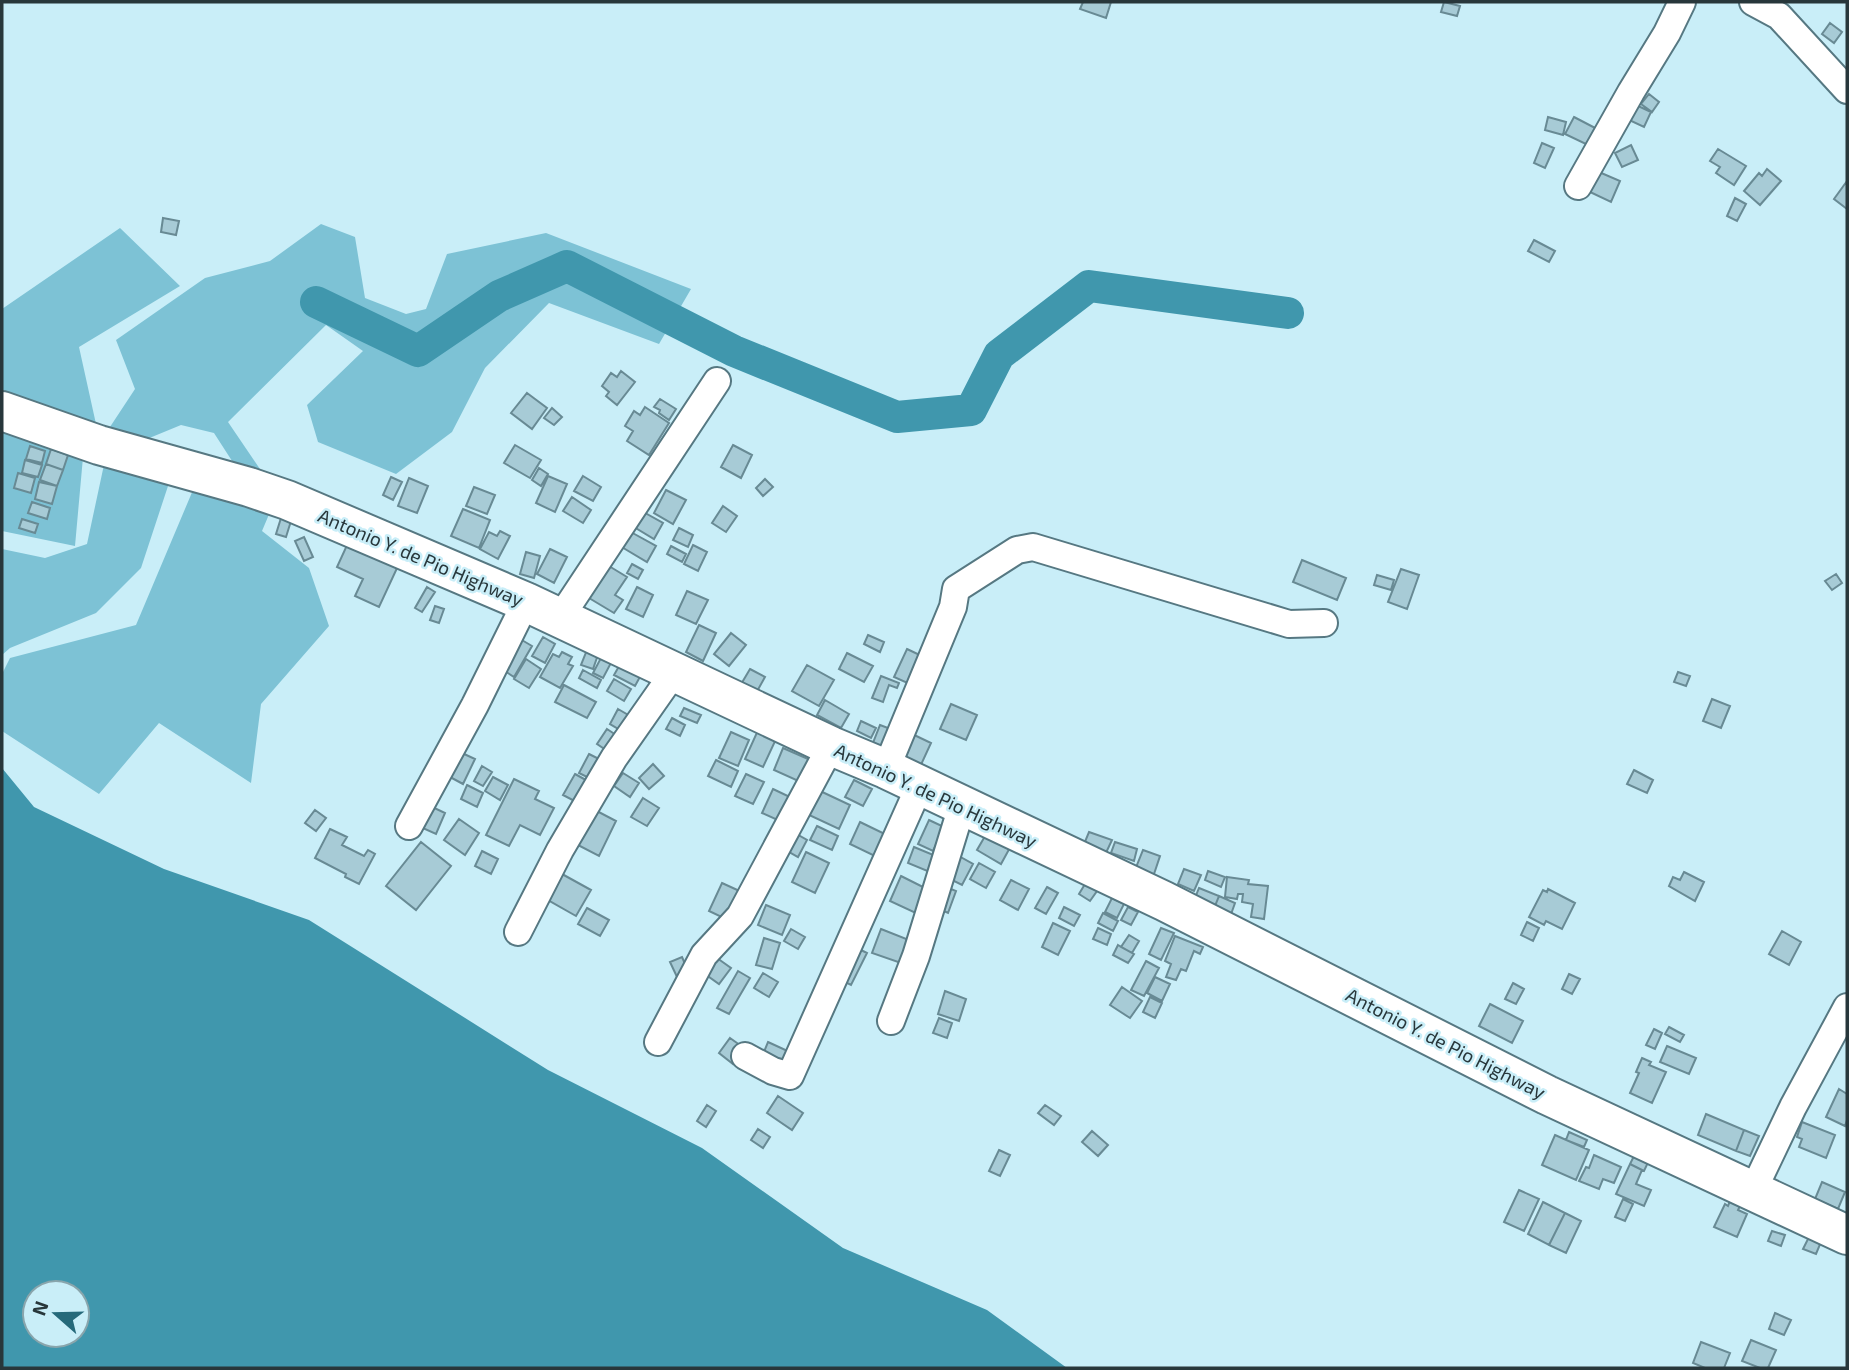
<svg xmlns="http://www.w3.org/2000/svg" width="1849" height="1370" font-family="'Exo 2',sans-serif">
	<style>
		.green { fill: #7dc2d5 }
		.water { fill: #4097ad; fill-rule: evenodd }
		.lines { fill: none; stroke-linecap: round; stroke-linejoin: round }
		.river { stroke: #4097ad; stroke-width: 32 }
		.building { fill: #a7cbd6; stroke: #688a94; stroke-width: 2 }
		.minor-casing { stroke: #567882; stroke-width: 30 }
		.highway-casing { stroke: #567882; stroke-width: 42 }
		.minor { stroke: #fff; stroke-width: 26 }
		.highway { stroke: #fff; stroke-width: 38 }
		.labels { text-anchor: middle; dominant-baseline: central; stroke-width: 5; stroke-linejoin: round; paint-order: stroke }
		.street-label { font-size: 19px; fill: #28373b; stroke: #c9eef8 }
	</style>
	<rect width="100%" height="100%" fill="#c9eef8"/>
	<path class="green" d="M321 224 355 237 365 298 406 314 426 309 447 254 546 233 691 289 659 344 549 303 485 368 452 432 396 474 318 442 307 405 363 351 326 325 228 422 264 475 234 464 214 433 181 425 147 439 108 430 135 389 116 340 205 278 270 261Z
		M120 228 180 286 79 347 96 424 2 390V309Z
		M2 421 84 446 75 546 2 531Z
		M105 460 169 483 141 568 96 613 10 648 2 655V549L45 558 87 544Z
		M193 490 270 512 262 531 309 568 329 626 261 704 251 783 159 723 99 794 2 731V674L10 658 136 625Z"/>
	<path class="water" d="M2 768 34 807 164 869 309 920 548 1070 702 1148 843 1248 987 1310 1067 1368H2ZM35 1293H77V1335H35Z"/>
	<g class="lines">
		<path class="river" d="M316 302 418 351 499 296 567 266 734 351 897 417 971 410 999 355 1089 286 1288 313"/>
	</g>
	<path class="building" d="M1083 2H1111L1106 18 1080 9Z
		M1444 2 1460 6 1457 16 1441 12Z
		M1830 23 1842 32 1834 43 1822 34Z
		M1649 94 1659 102 1652 112 1641 104Z
		M1634 104 1651 112 1644 127 1627 119Z
		M1548 117 1566 122 1563 135 1545 130Z
		M1574 117 1599 130 1590 146 1565 134Z
		M1542 143 1554 148 1545 168 1534 163Z
		M1631 145 1638 160 1622 167 1615 153Z
		M1718 149 1746 166 1734 185 1716 173 1720 167 1710 161Z
		M1592 169 1620 181 1611 202 1590 192 1593 186Z
		M1767 169 1781 181 1760 205 1744 191 1759 173 1762 176Z
		M1847 181V209L1834 199Z
		M1735 198 1746 204 1737 221 1727 216Z
		M163 218 179 221 176 235 161 232Z
		M1534 240 1555 251 1549 262 1528 251Z
		M621 371 635 382 617 405 606 396 609 392 602 386 611 373 617 377Z
		M527 393 547 408 532 429 511 413Z
		M660 399 676 409 669 420 659 413 660 410 654 407Z
		M645 407 669 423 649 455 627 441 633 431 625 426 634 411 640 415Z
		M552 408 562 417 554 425 544 418Z
		M515 445 541 460 530 478 504 463Z
		M733 445 752 455 741 478 721 467Z
		M30 446 45 451 42 463 26 459Z
		M51 449 68 455 63 470 46 464Z
		M25 460 42 465 38 477 22 473Z
		M46 464 63 470 57 486 40 480Z
		M539 468 548 474 541 486 532 480Z
		M18 473 35 478 31 493 14 488Z
		M548 476 567 484 555 512 536 503Z
		M583 476 601 487 593 501 574 491Z
		M391 477 402 482 393 500 383 495Z
		M409 478 428 486 417 513 398 506Z
		M765 479 773 487 763 496 756 488Z
		M39 482 57 486 52 504 35 499Z
		M474 487 495 495 487 514 466 506Z
		M666 490 686 500 673 524 654 513Z
		M572 497 591 510 583 523 563 511Z
		M32 502 50 508 47 519 28 513Z
		M723 506 737 516 726 532 712 523Z
		M463 509 490 520 479 548 451 536Z
		M638 509 663 523 654 539 629 524Z
		M281 518 291 521 286 537 276 534Z
		M22 519 38 524 35 533 19 528Z
		M679 528 693 535 688 547 673 540Z
		M500 531 510 536 498 559 480 549 489 532 497 536Z
		M629 531 656 546 647 562 620 546Z
		M304 537 313 557 304 561 295 541Z
		M348 543 398 566 379 607 355 596 363 579 337 567Z
		M693 545 707 552 698 571 684 564Z
		M671 546 686 554 682 562 667 554Z
		M550 549 567 557 554 583 537 574Z
		M526 552 540 556 534 578 520 574Z
		M1302 560 1346 578 1337 600 1293 582Z
		M604 563 627 577 615 595 623 600 614 613 584 595Z
		M632 564 643 570 638 579 627 573Z
		M1401 569 1419 575 1407 609 1388 602Z
		M1836 574 1842 583 1832 590 1825 581Z
		M1377 575 1394 580 1391 590 1374 585Z
		M427 587 435 592 422 612 415 608Z
		M637 587 653 595 643 617 626 609Z
		M687 591 708 600 696 624 676 615Z
		M435 606 444 609 439 623 430 620Z
		M699 625 716 633 703 661 686 652Z
		M731 633 746 645 729 666 714 654Z
		M868 635 884 642 880 652 864 644Z
		M515 636 532 646 514 677 497 666Z
		M543 637 555 644 545 663 532 656Z
		M589 645 600 649 593 669 581 665Z
		M907 649 924 657 912 685 894 677Z
		M562 652 572 657 568 664 573 666 560 688 540 677 553 654 559 657Z
		M847 653 873 666 864 682 839 669Z
		M602 656 612 661 603 678 593 673Z
		M526 659 541 669 529 688 514 679Z
		M622 661 642 673 635 686 614 675Z
		M807 665 834 680 819 706 792 691Z
		M750 669 765 677 755 695 740 686Z
		M583 670 601 680 597 688 579 678Z
		M1678 672 1690 676 1686 686 1674 682Z
		M881 676 899 683 897 688 889 685 883 702 872 698Z
		M614 679 631 689 624 701 607 691Z
		M564 685 596 702 587 718 555 702Z
		M1712 699 1730 706 1721 728 1703 721Z
		M825 700 849 714 841 728 817 715Z
		M951 704 977 715 966 740 940 729Z
		M684 708 701 715 697 723 680 716Z
		M618 709 635 719 627 734 610 724Z
		M672 718 685 725 680 736 666 729Z
		M861 721 876 728 871 738 857 731Z
		M880 725 896 731 887 754 871 748Z
		M759 728 777 737 763 767 745 759Z
		M607 729 619 737 609 752 597 744Z
		M731 732 749 740 738 766 719 758Z
		M908 732 931 743 919 769 896 758Z
		M783 748 815 762 805 784 774 770Z
		M462 753 475 759 463 784 450 777Z
		M589 754 607 763 597 782 579 773Z
		M716 760 738 771 731 787 708 776Z
		M653 764 664 776 649 789 639 778Z
		M482 766 492 772 483 786 474 781Z
		M1634 770 1653 780 1647 793 1627 784Z
		M623 773 639 783 630 797 614 786Z
		M575 774 595 785 584 806 563 795Z
		M746 774 764 782 753 804 735 796Z
		M493 777 508 785 500 800 485 791Z
		M514 779 539 791 535 799 554 808 540 835 520 825 509 846 486 835Z
		M854 780 872 789 863 806 845 797Z
		M467 785 483 793 477 807 461 799Z
		M773 789 792 798 782 822 762 813Z
		M818 790 850 805 839 829 807 814Z
		M643 798 659 808 647 826 631 817Z
		M426 804 445 813 436 834 416 825Z
		M593 809 616 821 599 856 576 844Z
		M315 810 326 818 316 831 305 823Z
		M459 819 479 833 465 855 444 840Z
		M929 820 944 827 933 851 918 844Z
		M860 822 891 837 881 859 850 844Z
		M817 826 838 836 832 850 810 840Z
		M330 829 347 837 342 845 364 856 368 850 375 854 359 884 345 877 346 874 315 858Z
		M988 831 1012 844 1001 864 977 850Z
		M793 832 807 840 798 857 784 849Z
		M1089 832 1112 840 1104 857 1084 844Z
		M421 842 451 866 416 910 386 886Z
		M1115 842 1137 849 1134 861 1111 853Z
		M914 847 943 859 937 875 908 863Z
		M1143 850 1160 856 1153 877 1135 870Z
		M482 851 498 859 491 874 475 866Z
		M806 852 829 863 815 893 792 882Z
		M957 855 973 864 962 885 946 877Z
		M979 863 995 872 986 888 970 879Z
		M1184 869 1201 875 1194 891 1178 884Z
		M1208 871 1225 877 1221 887 1205 880Z
		M1684 872 1704 882 1695 901 1669 886 1673 877 1680 880Z
		M562 874 591 890 576 916 548 900Z
		M901 876 931 891 920 915 890 901Z
		M1227 877 1249 880 1248 884 1268 886 1264 919 1251 917 1253 904 1242 902 1243 894H1238L1237 899 1225 897Z
		M1011 880 1029 889 1018 910 1000 900Z
		M722 883 744 893 730 921 709 911Z
		M1085 884 1097 891 1090 901 1079 894Z
		M946 887 956 891 948 913 937 908Z
		M1047 887 1058 893 1046 914 1035 908Z
		M1199 888 1219 896 1213 911 1193 903Z
		M1548 889 1575 903 1562 929 1546 921 1544 925 1529 917 1543 890 1547 892Z
		M1219 896 1235 903 1230 917 1213 911Z
		M1112 898 1124 904 1117 918 1105 912Z
		M766 905 790 915 782 935 758 925Z
		M1064 907 1080 915 1074 926 1059 918Z
		M1128 907 1138 912 1131 925 1121 920Z
		M587 908 609 920 600 936 578 924Z
		M1103 913 1118 921 1113 931 1098 923Z
		M1527 922 1539 928 1533 941 1521 935Z
		M1053 923 1070 931 1058 955 1042 947Z
		M1098 928 1111 934 1107 945 1093 939Z
		M1161 928 1174 933 1161 960 1149 954Z
		M791 929 805 937 798 949 784 941Z
		M881 929 909 940 901 963 872 953Z
		M1782 931 1801 942 1789 965 1769 954Z
		M1129 935 1139 941 1132 953 1121 947Z
		M1175 936 1203 947 1200 954 1194 951 1186 971 1181 969 1176 980 1166 977 1171 964 1165 961Z
		M764 938 780 943 772 969 756 965Z
		M1118 945 1134 954 1128 963 1113 955Z
		M857 948 867 953 851 985 841 980Z
		M682 957 689 973 678 979 670 962Z
		M717 958 731 968 719 984 705 974Z
		M1146 961 1159 968 1144 996 1131 990Z
		M738 971 750 978 729 1014 717 1008Z
		M763 973 778 982 769 997 754 988Z
		M1569 974 1580 979 1572 994 1562 989Z
		M1155 977 1170 984 1162 1001 1147 993Z
		M1513 983 1524 989 1516 1004 1505 999Z
		M1122 987 1142 1001 1130 1018 1110 1005Z
		M945 991 966 999 959 1021 938 1014Z
		M1150 997 1162 1003 1155 1018 1143 1012Z
		M1490 1004 1523 1021 1512 1043 1479 1026Z
		M939 1018 952 1023 947 1038 933 1033Z
		M1669 1027 1684 1035 1680 1042 1665 1034Z
		M1654 1029 1662 1033 1655 1049 1646 1045Z
		M730 1038 744 1048 733 1064 719 1053Z
		M768 1042 792 1053 785 1069 761 1059Z
		M1667 1046 1696 1058 1689 1074 1660 1062Z
		M1642 1058 1651 1062 1649 1065 1666 1072 1652 1103 1630 1093 1639 1073 1636 1072Z
		M1839 1089 1847 1094V1120L1845 1126 1826 1117Z
		M778 1096 803 1113 792 1130 767 1113Z
		M707 1105 716 1111 706 1127 697 1121Z
		M1045 1105 1061 1116 1054 1125 1038 1113Z
		M1706 1114 1744 1130 1736 1151 1698 1135Z
		M1802 1122 1835 1135 1826 1158 1799 1147 1802 1139 1797 1137Z
		M758 1129 770 1137 763 1148 751 1140Z
		M1744 1130 1759 1136 1750 1156 1736 1151Z
		M1092 1131 1108 1145 1098 1156 1082 1142Z
		M1569 1132 1587 1140 1584 1147 1566 1140Z
		M1555 1135 1589 1150 1576 1180 1542 1165Z
		M1638 1148 1652 1154 1644 1171 1630 1164Z
		M999 1150 1010 1155 1000 1176 989 1171Z
		M1594 1155 1621 1167 1614 1183 1603 1179 1599 1189 1579 1181 1586 1167 1589 1168Z
		M1630 1164 1642 1170 1636 1184 1651 1190 1644 1206 1616 1194Z
		M1822 1182 1845 1192 1838 1209 1815 1199Z
		M1519 1190 1539 1199 1524 1231 1504 1222Z
		M1623 1199 1633 1204 1625 1221 1615 1217Z
		M1730 1201 1740 1206 1738 1210 1747 1214 1737 1237 1714 1227 1725 1204 1728 1206Z
		M1543 1202 1565 1213 1549 1245 1528 1234Z
		M1565 1213 1581 1221 1566 1253 1549 1245Z
		M1772 1231 1785 1235 1781 1246 1768 1241Z
		M1809 1237 1821 1242 1816 1254 1803 1249Z
		M1775 1313 1791 1320 1784 1335 1769 1329Z
		M1751 1340 1776 1350 1768 1368H1760L1742 1361Z
		M1701 1342 1730 1353 1724 1368H1705L1693 1363Z"/>
	<g class="lines">
		<defs>
			<path id="minor" d="M1753 2 1779 16 1847 90
				M1578 186 1631 92 1667 33 1682 2
				M560 618 717 381
				M886 769 953 607 956 589 1017 550 1033 547 1289 624 1324 623
				M409 826 475 705 526 602
				M518 932 560 850 614 758 675 671
				M891 1021 916 956 962 806
				M658 1042 704 955 740 916 831 746
				M745 1056 773 1071 790 1076 920 785
				M1752 1193 1793 1107 1847 1007"/>
			<path id="highway" d="M2 411 99 445 249 487 287 500 526 602 831 746 886 769 1164 901 1547 1095 1847 1235"/>
		</defs>
		<use href="#minor" class="minor-casing"/>
		<use href="#highway" class="highway-casing"/>
		<use href="#minor" class="minor"/>
		<use href="#highway" class="highway"/>
	</g>
	<g class="labels">
		<g class="street-label">
			<text transform="translate(421 557) rotate(23)">Antonio Y. de Pio Highway</text>
			<text transform="translate(936 795) rotate(25)">Antonio Y. de Pio Highway</text>
			<text transform="translate(1446 1043) rotate(27)">Antonio Y. de Pio Highway</text>
		</g>
	</g>
	<rect width="1849" height="1370" fill="none" stroke="#28373b" stroke-width="7"/>
	<g transform="translate(56 1314) rotate(290)"><circle r="33" fill="#c9eef8" stroke="#89a5ac" stroke-width="2"/>
	<path d="M0-5L12 26L0 18L-12 26Z" fill="#25697a"/>
	<text y="-10" font-size="19" font-weight="bold" text-anchor="middle" fill="#28373b">N</text>
	</g>
</svg>
